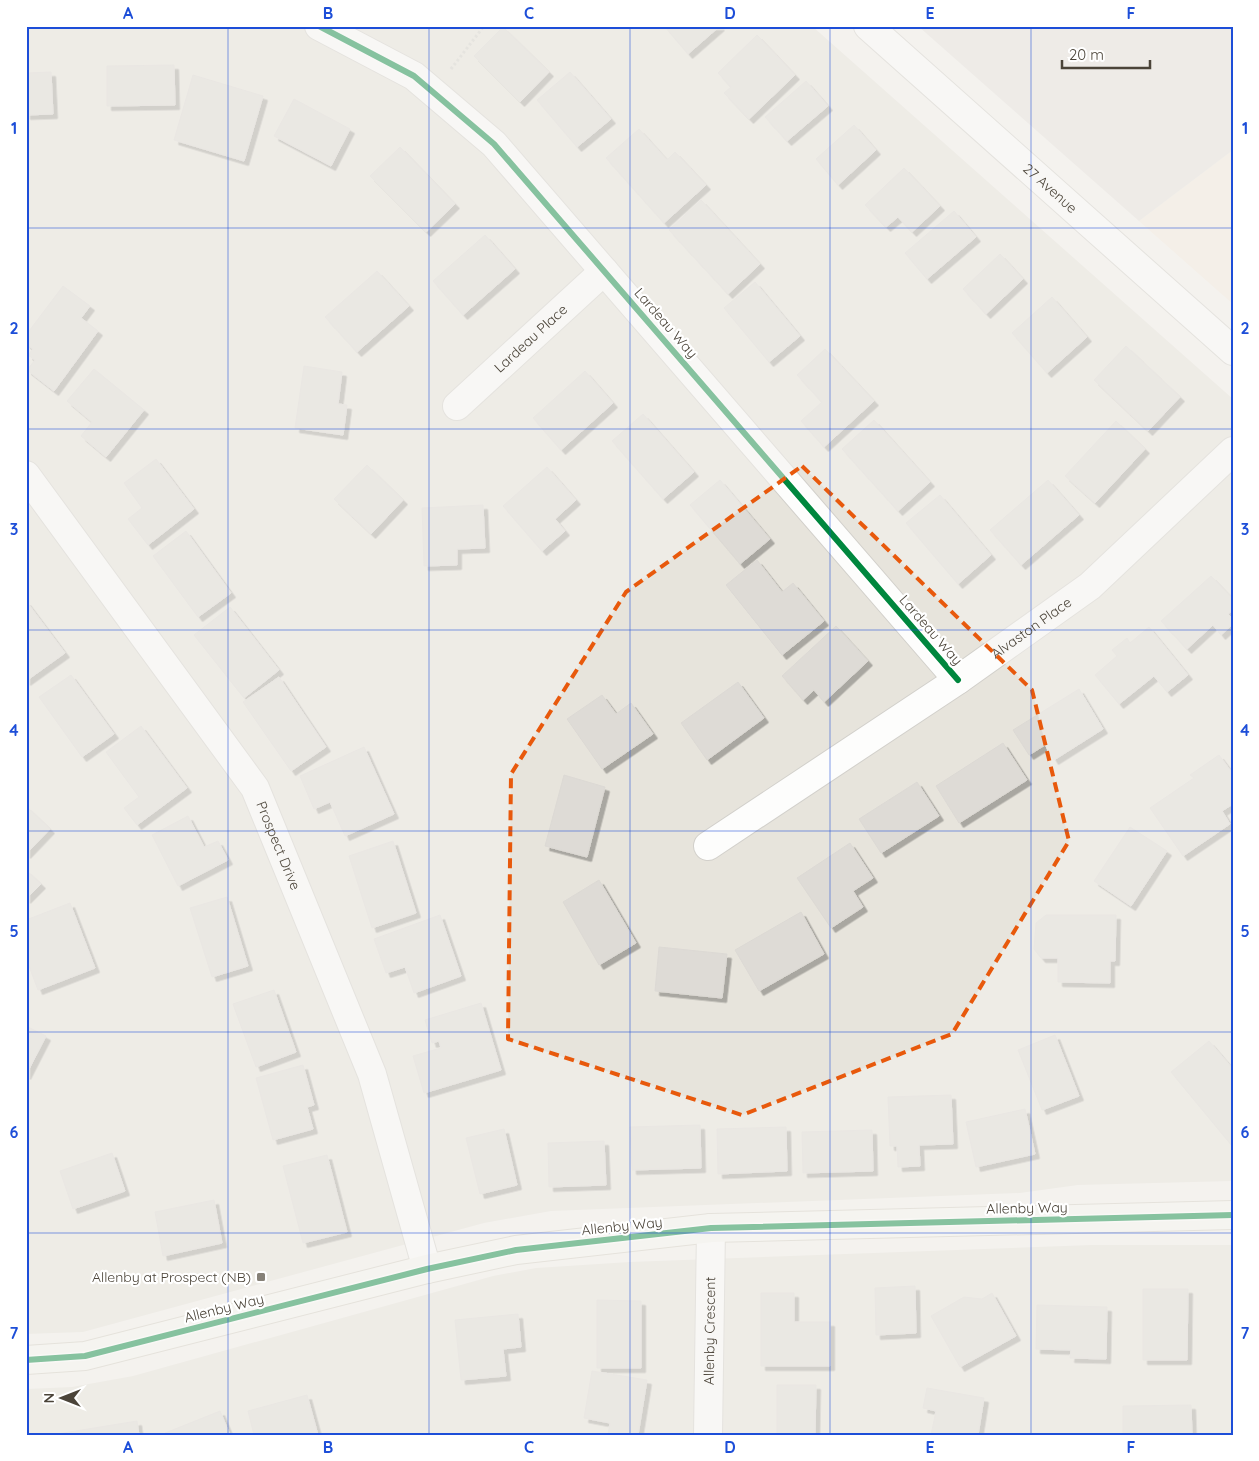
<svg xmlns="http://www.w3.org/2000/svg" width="1259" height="1461" font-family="Quicksand,sans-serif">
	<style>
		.residential { fill: #e7e4dc }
		.commercial { fill: #f3ebdf }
		.industrial { fill: #e6e2de }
		.building { fill: #dedbd6; stroke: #dcd9d4; filter: url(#shadow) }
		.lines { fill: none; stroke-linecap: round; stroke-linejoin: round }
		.street-casing { stroke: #d2d0cb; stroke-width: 30 }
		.secondary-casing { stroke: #d3cfc5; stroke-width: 30 }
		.path { stroke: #d3d2cc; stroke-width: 3; stroke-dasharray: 2.5 2.5; stroke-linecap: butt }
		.street { stroke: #fdfdfc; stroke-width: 28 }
		.secondary { stroke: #f7f6f1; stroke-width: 28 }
		.cycleway-casing { stroke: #fff; stroke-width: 9 }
		.cycleway { stroke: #00873e; stroke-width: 6 }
		.marked { fill: none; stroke: #e8590c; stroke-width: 4; stroke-dasharray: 10 6; stroke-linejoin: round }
		.grid { fill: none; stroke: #1d4ed8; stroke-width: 1; stroke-opacity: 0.55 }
		.poi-dot { fill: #868178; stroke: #fff; stroke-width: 2 }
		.labels { text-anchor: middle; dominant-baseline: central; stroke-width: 4.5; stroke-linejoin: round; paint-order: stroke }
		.street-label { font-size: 14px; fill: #4b4439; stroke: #fff }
		.poi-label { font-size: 14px; fill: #4b4439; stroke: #fff; text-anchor: end }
		.neatline { fill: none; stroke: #1d4ed8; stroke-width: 2 }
		.grid-label { font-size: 16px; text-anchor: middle; font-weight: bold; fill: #1d4ed8 }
	</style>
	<defs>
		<filter id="shadow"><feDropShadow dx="4.5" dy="4.5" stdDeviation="0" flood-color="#0004"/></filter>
	</defs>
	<rect width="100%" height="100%" fill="#f4f2ee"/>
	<path class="residential" d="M26 26H812L1233 399V1181L1078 1185 1020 1193 551 1211 484 1223 83 1332 26 1334Z
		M1091 1245H1233V1435H26V1389L72 1387 133 1376 493 1276 536 1268 629 1262Z"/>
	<path class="commercial" d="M1233 150V304L1139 221Z"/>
	<path class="industrial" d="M918 26H1233V150L1139 221Z"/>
	<path class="building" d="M666 26H720L688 54 665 27Z
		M503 27 549 72 520 102 474 56Z
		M757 35 795 75 749 119 724 93 731 87 718 73Z
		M174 65 175 105 107 106V66Z
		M51 72 53 114 26 115V73Z
		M570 72 611 119 577 147 537 100Z
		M193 75 263 96 244 161 174 140Z
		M806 81 828 106 787 141 765 117Z
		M294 99 350 129 331 166 274 136Z
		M854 125 876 150 838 185 816 159Z
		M639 129 667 160 675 152 706 185 664 223 606 158Z
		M400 147 455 204 426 232 370 176Z
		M904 168 940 206 912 232 898 217 886 227 865 205Z
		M701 200 760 264 728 294 669 230Z
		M954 211 976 237 927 279 905 253Z
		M485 235 515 269 463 315 433 281Z
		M1000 254 1023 279 986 314 963 289Z
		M377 271 409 306 357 352 325 317Z
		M755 282 800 336 769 362 724 308Z
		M63 286 90 306 81 318 98 331 54 391 27 370 35 360 28 355 33 349 26 344V335Z
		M1052 297 1087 337 1047 373 1012 333Z
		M1126 346 1180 397 1148 431 1094 380Z
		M825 349 874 401 824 447 801 421 822 402 797 375Z
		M304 366 342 372 338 404 347 405 343 435 295 428Z
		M94 369 144 410 106 457 81 436 92 422 67 401Z
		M585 371 613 403 561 450 533 418Z
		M643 414 694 472 663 499 612 441Z
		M874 420 930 482 898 511 842 449Z
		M1116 421 1145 449 1095 503 1065 476Z
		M156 459 194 509 148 545 128 519 142 508 124 483Z
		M367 465 403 500 371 534 334 499Z
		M547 467 576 500 555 519 565 531 542 551 503 506Z
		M720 480 770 539 740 564 690 505Z
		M1048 480 1079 515 1021 565 990 530Z
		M940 495 991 555 958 584 906 523Z
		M483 505 485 548 457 549V565L424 566 422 508Z
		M186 531 231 593 198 617 153 556Z
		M757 560 782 592 793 583 824 621 782 655 726 585Z
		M1211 576 1233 599V610L1228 614 1233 619V624L1221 635 1213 625 1187 649 1161 621Z
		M26 601 65 653 26 681Z
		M230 607 279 670 244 698 194 635Z
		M836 626 868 661 824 702 814 690 803 700 782 676Z
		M1149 627 1188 675 1167 692 1154 676 1119 704 1095 675 1117 656 1112 650 1127 638 1130 643Z
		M71 675 114 734 82 757 39 697Z
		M279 677 326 747 291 771 243 702Z
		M738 682 764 718 707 760 681 723Z
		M1079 689 1103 729 1054 760 1045 745 1029 755 1013 730Z
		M602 695 616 714 631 703 653 734 602 769 567 719Z
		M141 726 187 788 137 825 124 808 139 797 106 752Z
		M1003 743 1027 780 959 823 936 786Z
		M364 747 394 814 345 836 330 802 314 809 300 776Z
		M1219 755 1233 774V804L1222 811 1230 824 1183 856 1150 808 1194 778 1190 775Z
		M564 775 605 787 587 857 545 846Z
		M917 782 939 816 881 853 859 819Z
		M26 806 50 829 26 854Z
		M188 816 204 847 218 841 228 860 178 886 152 835Z
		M1130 827 1167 851 1131 906 1094 881Z
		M393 841 416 913 372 928 349 856Z
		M850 843 873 878 853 891 863 907 831 928 797 878Z
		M26 870 41 884 26 899Z
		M599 880 636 943 599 965 563 902Z
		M227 897 248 966 212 977 190 908Z
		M70 903 95 968 38 990 26 958V920Z
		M801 912 824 954 759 991 735 950Z
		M440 915 461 976 414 993 405 967 386 973 374 939Z
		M1046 915H1116L1115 961H1110V983L1058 982V958H1041L1034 949 1036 923Z
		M659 947 727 954 722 998 655 991Z
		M274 990 296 1052 256 1067 233 1004Z
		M481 1003 501 1070 424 1093 413 1056 441 1048 439 1041 432 1043 425 1020Z
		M26 1026 46 1036 26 1075Z
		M1055 1035 1079 1096 1042 1110 1018 1050Z
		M1209 1041 1233 1069V1147L1171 1072Z
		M303 1065 314 1105 307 1107 313 1129 273 1140 256 1078Z
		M951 1095 953 1144 919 1145 920 1166 898 1167 897 1146H890L888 1097Z
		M1025 1109 1035 1154 976 1167 966 1122Z
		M700 1125 701 1168 632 1170 630 1127Z
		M786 1127 787 1171 718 1174 717 1129Z
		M504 1129 517 1185 480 1194 466 1138Z
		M872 1130 873 1171 803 1173 802 1132Z
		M604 1141 606 1185 549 1187 548 1143Z
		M112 1153 125 1191 73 1209 60 1171Z
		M327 1155 347 1232 303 1243 283 1166Z
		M214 1200 222 1243 163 1256 155 1212Z
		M915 1286 916 1333 876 1335 875 1288Z
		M1143 1289H1188L1187 1360H1143Z
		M761 1293H794V1322H830V1366H761Z
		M992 1293 1016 1336 960 1367 931 1316 964 1297 982 1299Z
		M597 1300 641 1301V1368H597Z
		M1037 1305 1107 1307 1106 1359 1070 1358 1071 1350 1036 1349Z
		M518 1314 521 1347 503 1349 506 1376 461 1380 455 1320Z
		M592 1371 647 1380 638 1435H608L610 1423 584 1418Z
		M777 1385H816L815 1435H777Z
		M927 1388 984 1398 978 1435H931L936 1411 923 1408Z
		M307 1395 318 1435H254L248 1411Z
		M1191 1405 1192 1435H1123V1406Z
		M220 1411 230 1435H165V1433Z
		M137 1421 139 1435H57V1434Z"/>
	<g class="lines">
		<defs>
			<g id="street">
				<path d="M319 26 414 76 494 144 958 680"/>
				<path id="s1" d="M868 26 1233 351"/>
				<path id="s2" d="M457 406 604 271"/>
				<path id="s3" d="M26 475 255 788 372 1074 427 1269"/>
				<path id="s4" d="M708 846 958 680 1090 586 1233 451"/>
				<path id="s5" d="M708 1435 711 1228"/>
			</g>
			<path id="secondary" d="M26 1360 85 1356 427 1269 516 1250 711 1228 1233 1215"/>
		</defs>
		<use href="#street" class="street-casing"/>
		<use href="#secondary" class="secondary-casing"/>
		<path class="path" d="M451 69 484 26"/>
		<use href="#street" class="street"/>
		<use href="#secondary" class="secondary"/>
		<defs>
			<path id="cycleway" d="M319 26 414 76 494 144 958 680
				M26 1360 85 1356 427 1269 516 1250 711 1228 1233 1215"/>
		</defs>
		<use href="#cycleway" class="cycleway-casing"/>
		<use href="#cycleway" class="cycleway"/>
	</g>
	<path d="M0 0H1259V1461H0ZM802 466 1032 690 1069 841 952 1034 742 1115 508 1039 511 774 626 592Z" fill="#f4f2ee" fill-opacity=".55" fill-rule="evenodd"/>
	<path class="marked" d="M802 466 1032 690 1069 841 952 1034 742 1115 508 1039 511 774 626 592Z"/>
	<path class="grid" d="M228 26V1435M429 26V1435M630 26V1435M830 26V1435M1031 26V1435M26 228H1233M26 429H1233M26 630H1233M26 831H1233M26 1032H1233M26 1233H1233"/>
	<rect class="poi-dot" x="256" y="1272" width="10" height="10" rx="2.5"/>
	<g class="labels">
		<g class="street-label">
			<text stroke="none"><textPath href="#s1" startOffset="244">27 Avenue</textPath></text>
			<text transform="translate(666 323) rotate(49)">Lardeau Way</text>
			<text stroke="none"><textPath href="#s2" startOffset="100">Lardeau Place</textPath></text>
			<text stroke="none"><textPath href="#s4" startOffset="390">Alvaston Place</textPath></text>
			<text transform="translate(931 630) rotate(49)">Lardeau Way</text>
			<text stroke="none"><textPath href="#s3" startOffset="450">Prospect Drive</textPath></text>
			<text transform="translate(1027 1208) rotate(-1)">Allenby Way</text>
			<text transform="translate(622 1226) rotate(-6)">Allenby Way</text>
			<text transform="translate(224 1308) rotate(-14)">Allenby Way</text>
			<text stroke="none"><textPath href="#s5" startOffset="104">Allenby Crescent</textPath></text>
		</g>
		<g class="poi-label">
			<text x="251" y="1277">Allenby at Prospect (NB)</text>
		</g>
	</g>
	<rect width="1259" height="1461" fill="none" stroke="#ffffff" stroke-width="55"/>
	<g transform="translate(62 1398) rotate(270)" stroke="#ffffff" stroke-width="4" paint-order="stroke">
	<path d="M0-4L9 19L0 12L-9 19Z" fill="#4b4439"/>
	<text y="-8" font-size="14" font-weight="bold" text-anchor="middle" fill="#4b4439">N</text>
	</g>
	<path d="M1062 60v8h88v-8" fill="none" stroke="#4b4439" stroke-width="2.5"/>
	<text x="1069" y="60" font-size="15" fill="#4b4439" stroke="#ffffff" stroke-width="4" paint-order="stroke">20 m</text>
	<rect x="28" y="28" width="1204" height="1406" class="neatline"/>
	<g class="grid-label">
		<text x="128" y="19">A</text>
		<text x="328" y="19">B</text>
		<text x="529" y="19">C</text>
		<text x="730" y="19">D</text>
		<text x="930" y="19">E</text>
		<text x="1131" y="19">F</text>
		<text x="14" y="134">1</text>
		<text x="1245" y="134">1</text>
		<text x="14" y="334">2</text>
		<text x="1245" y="334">2</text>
		<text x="14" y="535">3</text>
		<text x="1245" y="535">3</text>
		<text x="14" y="736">4</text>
		<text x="1245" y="736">4</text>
		<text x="14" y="937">5</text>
		<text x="1245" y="937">5</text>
		<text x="14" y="1138">6</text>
		<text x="1245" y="1138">6</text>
		<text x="14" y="1339">7</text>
		<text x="1245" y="1339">7</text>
		<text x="128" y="1453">A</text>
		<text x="328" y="1453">B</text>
		<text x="529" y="1453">C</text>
		<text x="730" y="1453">D</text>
		<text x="930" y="1453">E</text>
		<text x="1131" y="1453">F</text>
	</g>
</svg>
